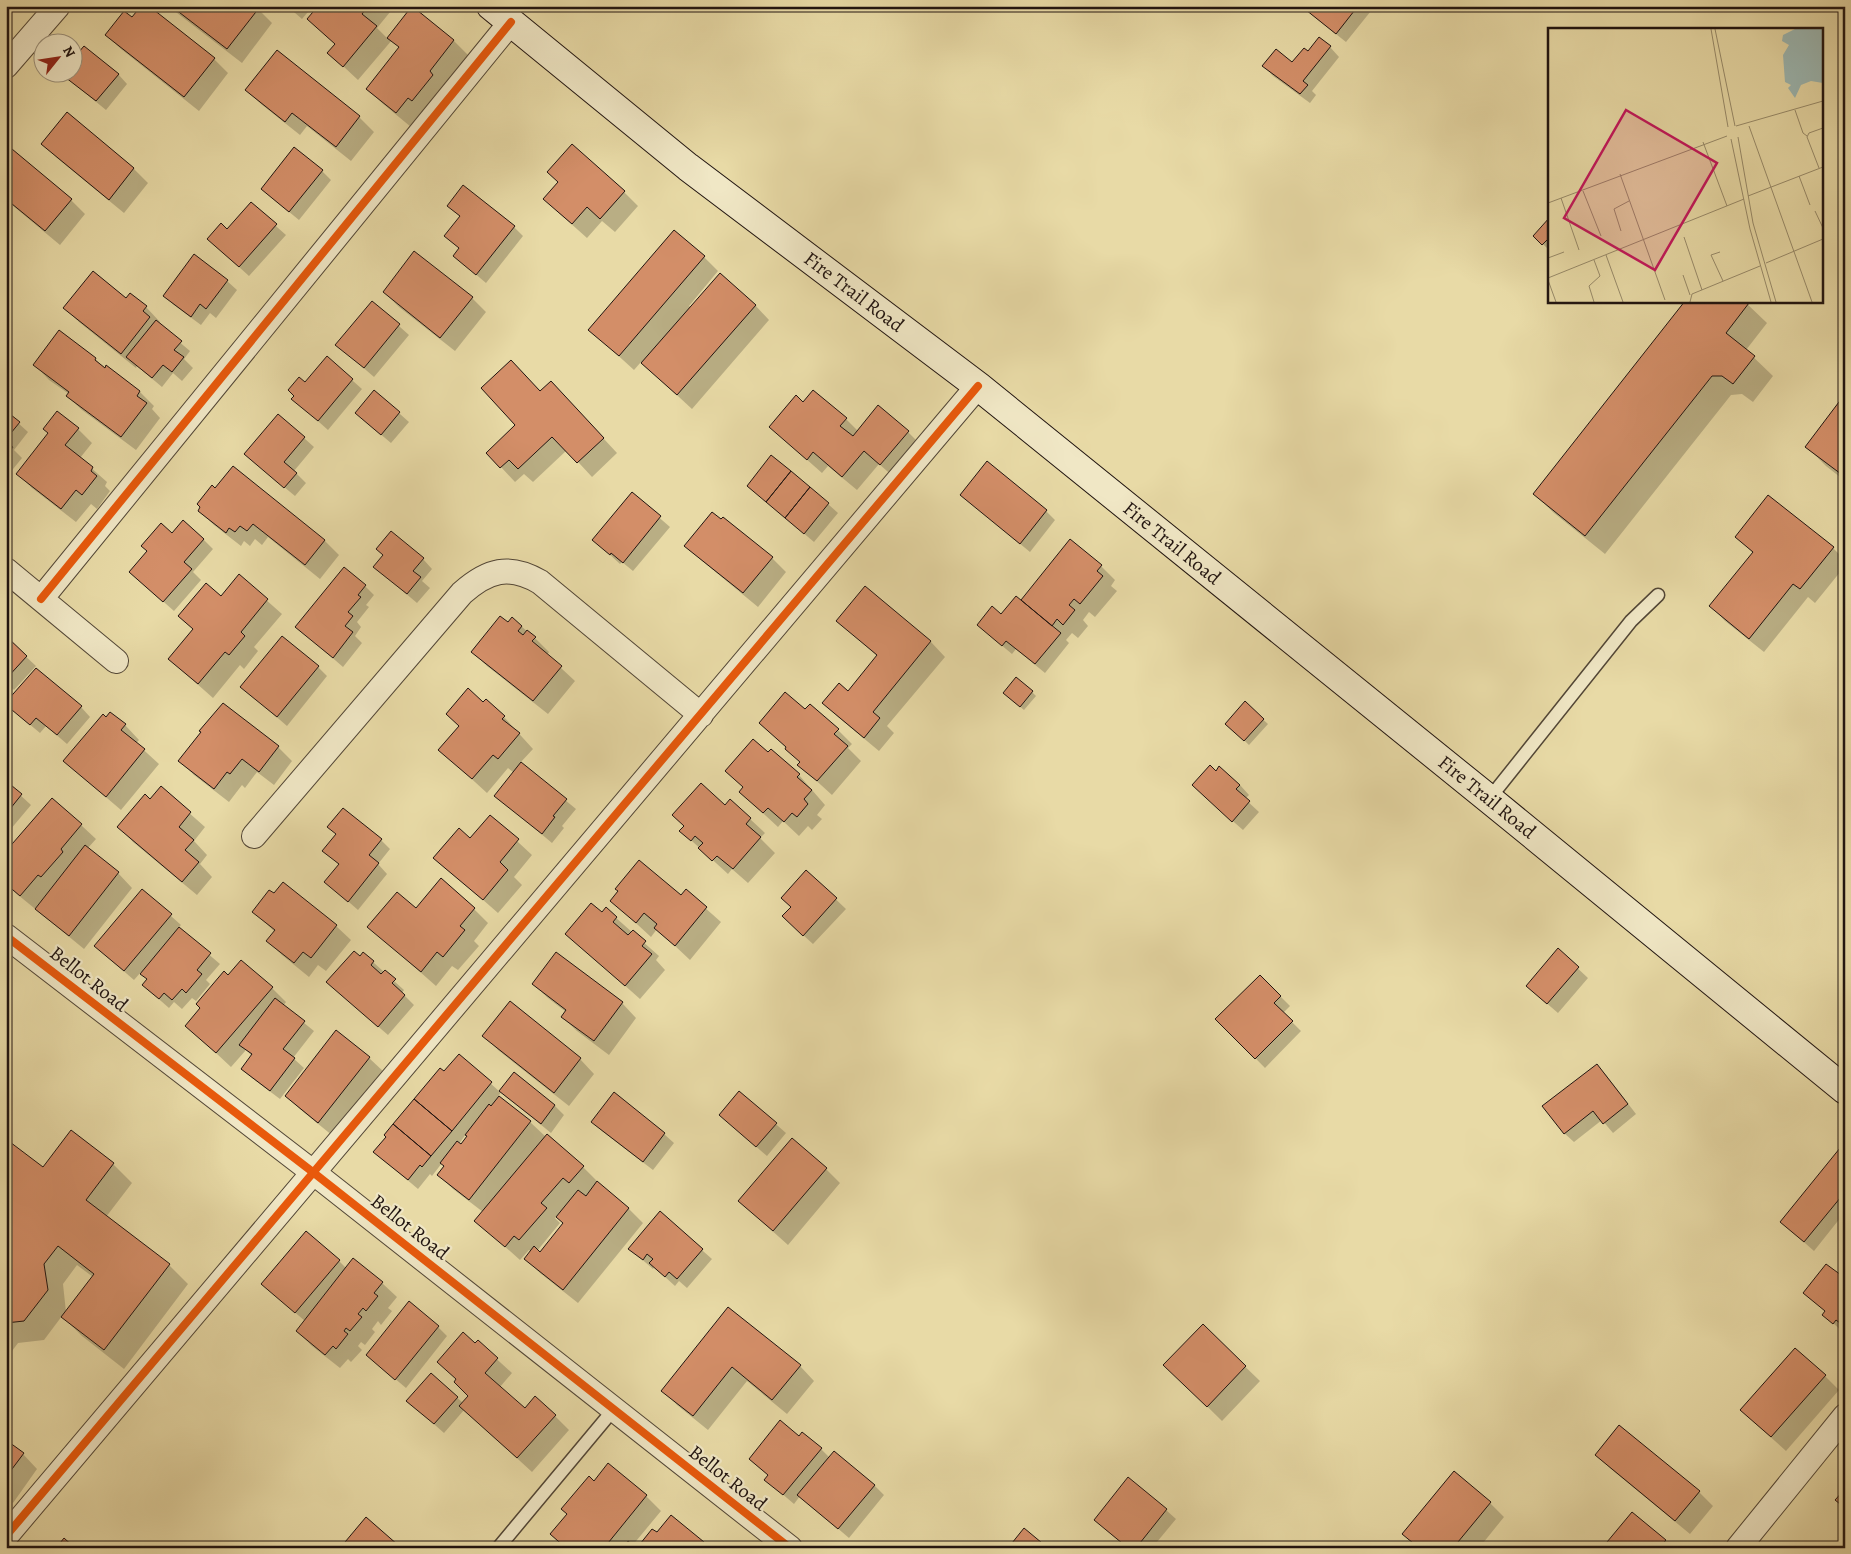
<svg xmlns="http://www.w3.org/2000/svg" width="1851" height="1554" font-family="Alegreya,serif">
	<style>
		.shadow { fill: #0003; fill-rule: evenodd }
		.building { fill: #d38e68; stroke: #201410 }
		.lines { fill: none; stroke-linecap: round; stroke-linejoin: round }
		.lane-casing { stroke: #524636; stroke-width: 15 }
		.street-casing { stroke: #524636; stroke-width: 26 }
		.secondary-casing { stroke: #201410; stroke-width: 30 }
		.lane { stroke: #f0e7c5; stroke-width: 12 }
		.street { stroke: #f0e7c5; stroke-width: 24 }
		.secondary { stroke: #f0e7c5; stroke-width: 28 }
		.cycleway-casing { stroke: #f0e7c5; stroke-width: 11 }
		.cycleway { stroke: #e8590c; stroke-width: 8 }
		.labels { text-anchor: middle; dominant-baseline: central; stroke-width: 4.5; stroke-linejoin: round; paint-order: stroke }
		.street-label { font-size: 20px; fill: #201410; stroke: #f0e7c5 }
		.inset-road { fill: none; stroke: #988b6a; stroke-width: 1 }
		.view { fill: #c2185b; fill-opacity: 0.15; stroke: #c2185b; stroke-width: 2.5 }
		.inset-edge { fill: none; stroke: #201410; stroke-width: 2.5 }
	</style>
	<rect width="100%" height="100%" fill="#e8daa6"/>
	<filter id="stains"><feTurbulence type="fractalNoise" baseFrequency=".004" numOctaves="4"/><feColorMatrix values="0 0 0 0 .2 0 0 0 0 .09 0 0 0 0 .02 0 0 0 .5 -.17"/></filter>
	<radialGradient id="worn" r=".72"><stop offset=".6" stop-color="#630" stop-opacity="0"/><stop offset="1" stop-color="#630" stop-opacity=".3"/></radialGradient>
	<path class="shadow" d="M168 6H255L272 23 242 63Z
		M287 6H313L302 19Z
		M319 6H395L377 28 388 39 412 8 454 41 468 55 411 127 382 103 368 89 400 48 392 40 358 80 329 53 336 45 308 19Z
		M1311 6H1375L1346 42 1317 19Z
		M132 19 214 59 228 73 199 111 121 49 106 35Z
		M1330 47 1339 57 1312 91 1316 95 1310 103 1273 76 1264 66 1292 64 1308 53Z
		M277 52 359 117 374 132 351 161 307 126 300 135 261 104 247 90Z
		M64 72 118 74 127 84 106 110 73 83Z
		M67 114 134 169 148 183 124 213 57 158 43 143Z
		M6 146 71 200 85 214 60 245 6 200Z
		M322 171 331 180 299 220 272 198Z
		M560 183 624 192 638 206 615 232 602 221 587 238 559 213Z
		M251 204 286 235 249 276 218 248Z
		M448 206 514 227 523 236 486 283 454 256 460 249 445 236 460 217Z
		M1550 219V246L1547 248 1534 236Z
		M194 256 227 281 237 290 216 318 210 313 201 325 174 305 165 296Z
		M704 257 718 271 689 306 691 307 755 305 769 320 692 409 641 362 634 370 590 330Z
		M384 292 472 298 486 312 455 351 399 307Z
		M126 300 146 307 160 322 158 324 190 351 184 359 193 368 182 381 173 373 162 387 137 366 136 368 79 322 65 308Z
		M1744 301 1767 323 1746 350 1773 376 1753 402 1742 394 1731 395 1605 554 1554 513 1534 494Z
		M372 302 409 335 374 377 337 345Z
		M327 358 362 389 328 430 293 399Z
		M95 359 106 369 140 392 154 406 152 409 160 418 136 450 82 410 67 396 69 394 49 380 35 365Z
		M374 391 409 422 391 443 366 422Z
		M540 392 565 397 617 453 592 477 567 450 533 482 524 474 515 482 488 453 517 425Z
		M1845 396V481L1826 466 1807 447Z
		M803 404 846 419 858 431 908 432 922 446 895 478 879 464 857 490 828 466 822 473 770 427Z
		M6 407 10 410 7 413 28 432 14 450 22 458 9 474 6 472Z
		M78 429 92 443 80 458 107 482 105 486 110 491 97 509 91 504 76 522 32 488 18 474Z
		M304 438 314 447 294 471 306 483 295 496 255 463Z
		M234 468 325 541 339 555 320 579 268 537 262 545 255 539 250 546 244 541 241 546 214 525 199 511Z
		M748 486 828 504 838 513 814 542Z
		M632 494 670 527 633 571 622 562 620 564 594 540Z
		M961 495 1046 511 1055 520 1030 552Z
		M172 535 203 539 213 549 193 572 201 580 174 611 140 581Z
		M1737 537 1833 548 1845 560V566L1815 603 1808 597 1764 652 1725 621 1711 606 1753 553Z
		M1070 541 1101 566 1115 580 1111 586 1117 591 1095 617 1089 612 1083 620 1088 626 1078 638 1072 633 1066 640 1069 643 1045 673 1016 649 1012 654 988 634 1001 615 1021 602Z
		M686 546 772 558 786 572 758 607 701 560Z
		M377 549 423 559 432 569 422 581 430 588 417 603 385 576 384 556Z
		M239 576 282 614 254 647 258 651 244 669 240 665 213 698 169 659 194 630 180 616 221 598Z
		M365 586 374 595 366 605 369 607 357 622 361 627 355 636 362 643 343 667 297 627Z
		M865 588 931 642 945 657 887 726 894 733 879 751 838 717 824 703 848 693 878 657 838 621Z
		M508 624 521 626 535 638 549 652 547 655 575 681 548 714 487 666 473 652Z
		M6 638 36 666 14 690 6 682Z
		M318 667 327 676 287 726 242 687Z
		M1032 692 1036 696 1024 710 1009 698Z
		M1245 703 1268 724 1249 745 1226 723Z
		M484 704 504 717 533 749 520 763 576 809 562 826 564 828 552 843 496 796 514 773 508 768 487 793 440 750Z
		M81 707 90 717 67 744 46 726 40 733 16 713Z
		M805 711 838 730 852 744 848 748 861 761 832 795 799 765 801 763 787 748Z
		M106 718 125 725 139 740 136 743 159 764 121 810 80 775 65 761Z
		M278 747 292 761 274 785 257 772 245 788 242 785 229 802 194 775 180 761Z
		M1216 772 1240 785 1249 795 1245 799 1259 812 1243 830 1203 795Z
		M799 775 825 805 817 815 822 819 812 830 808 826 799 836 783 821 778 827 740 792 744 788Z
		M6 782 31 805 10 830 6 827Z
		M161 788 205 827 194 841 207 855 200 864 212 877 197 895 133 842 119 827 151 801Z
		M725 807 750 819 765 833 760 838 775 853 748 883 732 869 728 874 681 831Z
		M490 816 532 855 514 877 522 885 498 913 435 858 470 840Z
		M81 825 96 839 87 849 118 873 132 888 84 949 6 885V853Z
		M381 840 390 849 378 864 387 874 358 910 326 882 339 865 324 851Z
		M806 871 846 909 813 944 793 926 792 907Z
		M142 890 181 925 178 928 220 964 206 980 210 984 196 1001 192 998 182 1009 174 1002 169 1008 153 994 148 979 141 972 134 980 105 955Z
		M686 891 721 922 690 960 657 929 651 937 612 901 681 897Z
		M474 909 488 923 474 941 479 946 458 970 452 966 436 986 369 927 416 910Z
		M606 909 659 956 656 960 665 970 640 999 567 934 602 914Z
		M254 912 336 926 351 940 326 971 318 965 309 977 282 955 268 941 275 932Z
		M1558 950 1588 978 1558 1013 1537 995Z
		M363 953 404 990 402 993 414 1005 388 1035 338 992Z
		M1260 976 1290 1006 1283 1013 1301 1031 1265 1068 1217 1019Z
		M229 977 272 988 286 1002 283 1006 314 1031 293 1058 304 1068 280 1099 252 1078 242 1069 252 1056 246 1050 231 1067 187 1026Z
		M533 984 622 1003 636 1018 609 1055 577 1031 562 1017 566 1012 548 998Z
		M510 1003 580 1059 594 1074 569 1106 498 1050 484 1035Z
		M459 1055 500 1092 514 1074 555 1106 564 1115 551 1133 501 1092 498 1097 530 1122 546 1137 583 1167 597 1181 596 1182 629 1209 643 1223 578 1303 540 1273 526 1259 531 1252 529 1250 520 1260 476 1221 483 1212 453 1189 439 1175 446 1167 442 1163 432 1176 430 1174 418 1189 385 1161 444 1073ZM466 1134 469 1137 461 1146 459 1144ZM557 1216 565 1224 540 1254 537 1251 560 1223 555 1218Z
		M369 1058 384 1072 333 1136 301 1110 286 1096Z
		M1597 1066 1606 1075 1636 1114 1613 1133 1602 1120 1574 1142 1564 1133Z
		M739 1092 786 1133 767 1156 730 1124Z
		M593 1122 664 1134 674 1143 653 1170 602 1131Z
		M6 1141 43 1169 113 1164 132 1183 106 1217 169 1265 188 1284 124 1369 82 1336 62 1316 44 1340 18 1343 12 1351 6 1347ZM77 1265 93 1277 66 1312 63 1284Z
		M1845 1153V1212L1814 1251 1781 1222Z
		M826 1169 840 1183 788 1245 739 1201Z
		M660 1213 712 1259 687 1288 679 1281 675 1286 654 1267 653 1269 630 1249Z
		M339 1261 347 1269 382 1283 397 1297 388 1308 392 1311 381 1325 378 1321 372 1329 375 1332 365 1345 361 1342 358 1346 362 1350 351 1362 348 1359 340 1368 312 1346 297 1331 305 1321 272 1293Z
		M1845 1272V1330L1843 1332 1824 1315 1826 1312 1804 1293 1841 1277Z
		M729 1309 800 1366 814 1381 787 1414 747 1381 708 1430 677 1405 663 1390Z
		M1203 1326 1260 1381 1222 1421 1165 1365Z
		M438 1327 447 1336 406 1388 367 1355Z
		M478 1342 512 1373 500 1387 525 1410 555 1416 569 1430 532 1472 464 1410 444 1433 418 1410 431 1374 463 1403 469 1396 457 1380 439 1362 475 1344Z
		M1825 1376 1839 1390 1786 1451 1756 1424Z
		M800 1438 821 1449 830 1458 874 1485 884 1495 849 1538 800 1496 794 1504 766 1480 769 1476 750 1459Z
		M6 1442 23 1454 37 1469 13 1503 6 1498Z
		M1596 1455 1699 1492 1713 1506 1690 1534 1611 1469Z
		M608 1465 646 1496 661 1511 632 1546 634 1548H565L551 1534Z
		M1490 1503 1504 1517 1479 1548H1418L1404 1534Z
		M1166 1510 1176 1519 1152 1548H1127L1105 1529Z
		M672 1517 703 1543 708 1548H645Z
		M1665 1541 1672 1548H1604Z"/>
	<path class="building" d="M141 6H149L215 58 184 97 105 35 124 11 132 17Z
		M171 6H257L259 8 227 49Z
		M318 6H368L362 14 377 26 343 67 327 53 335 44 307 19Z
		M412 6 454 40 430 71 433 75 412 101 408 98 396 113 366 89 399 47 387 38Z
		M1309 6H1358L1336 34 1306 10Z
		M1319 37 1331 46 1303 81 1308 85 1300 94 1262 66 1276 49 1292 62 1304 48 1308 51Z
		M84 46 119 74 96 101 61 74 72 72V60Z
		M277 50 360 116 336 147 292 113 285 122 245 90Z
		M67 112 134 168 109 200 41 144Z
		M6 144 72 199 45 231 6 199Z
		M572 144 625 191 600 219 587 207 572 224 543 199 558 182 547 172Z
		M294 147 323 170 289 212 261 189Z
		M463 185 515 226 476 275 453 256 459 248 444 236 460 216 447 206Z
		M251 202 277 224 239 267 207 239 221 223 227 229Z
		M1550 217V237L1542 245 1533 236Z
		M674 230 705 256 619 356 588 330Z
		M414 251 473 297 440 338 383 292Z
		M194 254 228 280 206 309 200 304 191 317 163 296Z
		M93 271 126 298 130 293 147 306 143 311 150 317 121 354 63 308Z
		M720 273 756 305 677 395 641 363Z
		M372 301 400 324 364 368 335 345Z
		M1685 301H1746L1749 303 1726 333 1755 356 1733 384 1722 376H1712L1585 536 1533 494Z
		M156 320 182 341 174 350 184 357 172 372 163 365 152 378 126 357Z
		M59 330 96 358 95 360 105 368 106 365 140 391 137 396 147 403 121 437 66 396 69 392 33 365Z
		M327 356 353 379 318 421 291 399 294 396 288 390 299 377 305 382Z
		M511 360 540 391 551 381 604 438 577 463 552 437 518 469 509 460 500 468 486 453 515 425 481 388Z
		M374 390 400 412 381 435 355 413Z
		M813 390 847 418 840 426 853 436 878 405 909 431 880 465 864 451 842 477 813 452 807 460 769 427 796 395 803 402Z
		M1845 394V477L1805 447Z
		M6 411 20 422 6 439Z
		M57 411 79 428 65 445 93 467 91 471 97 476 82 495 76 490 61 509 16 474 48 433 43 429Z
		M278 414 305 437 284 462 297 473 284 488 244 454Z
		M6 442 13 447 6 456Z
		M771 455 791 471 766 502 747 486Z
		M987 461 1047 510 1020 544 960 495Z
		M233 466 325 540 305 565 253 524 247 531 240 526 235 532 229 528 226 533 198 511 200 507 197 504 212 485 215 488Z
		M791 471 810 487 785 518 766 502Z
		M810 487 829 503 804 534 785 518Z
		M632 492 661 516 623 563 611 553 610 555 592 540Z
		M1768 495 1834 547 1800 589 1793 584 1749 639 1709 606 1753 552 1735 537Z
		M712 512 721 519 723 517 773 557 743 593 684 546Z
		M183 520 204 539 184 562 192 569 163 602 129 572 147 551 141 546 161 523 172 533Z
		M391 531 424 558 413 571 421 577 407 594 373 567 383 555 376 549Z
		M1070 539 1102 565 1097 571 1103 576 1080 604 1074 599 1069 605 1075 610 1063 625 1057 619 1052 626 1021 600Z
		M344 567 366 585 358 595 361 597 348 612 353 616 345 626 353 632 333 658 295 627Z
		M239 574 268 599 241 632 245 636 229 655 225 652 198 684 168 659 193 629 178 616 206 583 221 596Z
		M865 586 931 641 873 712 880 718 864 738 822 703 839 683 848 691 877 655 836 621Z
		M1016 596 1061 633 1035 664 1006 641 1002 646 977 625 992 606 1001 614Z
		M500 616 508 622 512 617 522 626 518 631 523 635 527 630 536 637 532 641 562 666 533 701 471 652Z
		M6 636 27 656 6 679Z
		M282 636 319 666 277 717 240 687Z
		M36 668 82 706 57 735 36 718 30 725 6 705V702Z
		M1016 677 1033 691 1020 707 1003 693Z
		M468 688 483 702 486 699 505 716 502 719 520 733 498 759 493 755 472 779 438 750 459 726 446 714Z
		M785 692 805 709 810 704 839 729 834 734 848 746 817 781 797 765 800 762 785 749 786 747 759 723Z
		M1245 701 1264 719 1244 741 1225 724Z
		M223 703 279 746 259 772 242 759 230 774 227 772 214 789 178 761 201 732 199 731Z
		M110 712 126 724 121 730 145 749 106 797 63 761 103 714 106 717Z
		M753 739 768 752 771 749 800 774 797 777 812 790 804 799 808 804 797 817 792 813 784 822 768 808 763 813 739 792 743 787 725 771Z
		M521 762 567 799 553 816 555 817 542 834 494 796Z
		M1210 765 1216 771 1219 766 1240 785 1236 789 1250 801 1232 822 1192 785Z
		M6 781 22 794 6 814Z
		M701 783 725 805 730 799 751 818 746 824 761 837 733 869 717 856 712 861 698 848 703 843 695 836 691 841 679 831 684 826 672 815Z
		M161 786 191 812 179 827 194 840 185 850 199 862 182 882 117 827 145 794 150 799Z
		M52 798 82 824 61 849 63 852 41 877 38 875 20 896 6 884V851Z
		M343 808 382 839 369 855 379 863 348 902 324 882 339 864 322 851 336 834 327 827Z
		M490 815 519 839 500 862 508 870 483 900 433 858 459 828 470 838Z
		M85 845 119 872 69 936 35 909Z
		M639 860 681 895 686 889 707 907 675 946 654 928 657 924 644 913 636 923 610 901 618 891 615 889Z
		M806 870 837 898 803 936 782 916 791 907 781 898Z
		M441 878 475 908 460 926 465 930 443 957 437 952 421 972 367 927 397 892 416 908Z
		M283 882 337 925 311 958 303 952 294 963 266 941 275 930 252 912 269 890 274 893Z
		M142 889 172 914 124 971 94 946Z
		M591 903 602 912 606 907 617 917 613 922 628 935 633 930 646 941 642 946 652 954 625 986 565 934Z
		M179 927 211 953 197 970 202 974 186 993 182 989 172 1000 164 993 159 999 142 985 147 979 140 974Z
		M1558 948 1579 967 1547 1004 1526 986Z
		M354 951 360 956 363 952 374 961 371 965 381 974 385 970 396 979 392 983 405 995 378 1027 326 982Z
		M556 952 623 1002 594 1041 561 1017 566 1010 532 984Z
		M241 960 273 987 216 1053 185 1026 200 1008 196 1004 224 971 228 975Z
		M1260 975 1281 996 1274 1003 1293 1021 1255 1059 1215 1019Z
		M275 998 305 1021 283 1049 295 1058 270 1091 241 1069 252 1054 239 1045Z
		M510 1001 581 1058 554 1093 482 1036Z
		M336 1030 370 1057 318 1123 285 1096Z
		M459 1054 492 1082 452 1131 414 1099 440 1068 444 1071Z
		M1597 1064 1628 1104 1603 1124 1593 1111 1564 1134 1542 1106Z
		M514 1072 555 1105 541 1124 499 1091Z
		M739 1091 777 1123 756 1147 719 1115Z
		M614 1092 665 1133 643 1162 591 1122Z
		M499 1096 531 1121 469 1200 437 1175 444 1166 440 1163 457 1141 461 1144 467 1136 465 1135 489 1104 491 1106Z
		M414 1099 452 1131 431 1156 393 1124Z
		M393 1124 431 1156 422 1167 420 1165 408 1180 373 1152 386 1137 384 1135Z
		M71 1130 114 1163 86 1200 170 1264 104 1350 61 1317 94 1274 58 1246 44 1264 48 1290 24 1321 6 1323V1139L43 1167Z
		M547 1134 584 1166 569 1183 563 1178 541 1203 547 1208 519 1240 514 1236 505 1247 474 1221Z
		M792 1138 827 1168 773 1231 738 1201Z
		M1840 1148 1845 1152V1192L1804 1242 1780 1222Z
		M597 1181 629 1208 563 1290 524 1259 534 1246 540 1252 563 1223 556 1217 578 1190 586 1196Z
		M660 1211 703 1249 677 1279 669 1272 665 1277 649 1263 653 1259 647 1254 643 1260 628 1249Z
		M306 1231 340 1260 295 1313 261 1284Z
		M353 1258 383 1282 374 1293 378 1296 366 1311 363 1308 358 1314 362 1317 350 1331 346 1328 344 1331 348 1334 336 1349 333 1346 325 1355 296 1331Z
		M1826 1264 1841 1275 1845 1270V1327L1836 1320 1833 1324 1822 1315 1825 1311 1803 1293Z
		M409 1301 439 1326 395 1380 366 1355Z
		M728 1307 801 1365 772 1400 732 1367 693 1416 661 1391Z
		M1203 1324 1246 1366 1207 1407 1163 1365Z
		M463 1332 475 1343 478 1340 498 1358 485 1373 525 1408 535 1396 556 1415 517 1458 459 1406 468 1396 454 1382 456 1379 437 1362Z
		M1795 1348 1826 1375 1771 1437 1740 1410Z
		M431 1373 458 1397 434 1424 406 1401Z
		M780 1420 799 1436 802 1432 822 1448 783 1495 764 1480 768 1475 749 1459Z
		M1619 1425 1700 1491 1675 1521 1595 1455Z
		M6 1440 24 1453 6 1477Z
		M834 1451 875 1485 838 1529 797 1495Z
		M608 1463 647 1495 604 1548H566L550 1534 567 1514 561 1509 589 1476 594 1481Z
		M1454 1471 1491 1502 1453 1548H1419L1402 1534Z
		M1128 1477 1167 1509 1136 1548H1128L1094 1520Z
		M1845 1489V1508L1835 1500Z
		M1632 1512 1666 1540 1659 1548H1602Z
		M671 1515 704 1542 699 1548H644L640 1544 652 1529 657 1532Z
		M366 1517 398 1545 397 1548H340Z
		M1024 1528 1048 1548H1008Z
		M64 1538 75 1548H56Z
		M628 1541 636 1548H623Z"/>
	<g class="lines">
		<defs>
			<path id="lane" d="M1489 799 1631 621 1658 595
				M498 1548 614 1409"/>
			<path id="street" d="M6 66 58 6
				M6 570 116 661
				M41 599 511 22
				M254 836 462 593C488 570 509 564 540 582L701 715
				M6 936 314 1173 790 1548
				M6 1536 978 386
				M1738 1548 1845 1416"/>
			<path id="secondary" d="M491 6 688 167 978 386 1489 799 1845 1090"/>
		</defs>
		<use href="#lane" class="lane-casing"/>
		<use href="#street" class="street-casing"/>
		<use href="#secondary" class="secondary-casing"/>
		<use href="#lane" class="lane"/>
		<use href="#street" class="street"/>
		<use href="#secondary" class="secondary"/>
		<defs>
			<path id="cycleway" d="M41 599 511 22
				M6 936 314 1173 790 1548
				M6 1536 978 386"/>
		</defs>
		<use href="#cycleway" class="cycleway-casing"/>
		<use href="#cycleway" class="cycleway"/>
	</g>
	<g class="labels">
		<g class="street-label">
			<text transform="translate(854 292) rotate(37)">Fire Trail Road</text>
			<text transform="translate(1172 543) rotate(39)">Fire Trail Road</text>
			<text transform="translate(1487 797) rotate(39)">Fire Trail Road</text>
			<text transform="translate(89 979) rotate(38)">Bellot Road</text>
			<text transform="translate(410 1227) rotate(38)">Bellot Road</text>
			<text transform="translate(728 1478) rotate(38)">Bellot Road</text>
		</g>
	</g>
	<g transform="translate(1548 28)">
		<rect width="275" height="275" fill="#e8daa6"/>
		<path d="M247 1H275V55L263 53 253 57 247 70 240 60 243 57 237 54 235 27 241 17 234 13 235 7Z" fill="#9cb8b3"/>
		<path class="inset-road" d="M163 1 180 99M167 1 187 98M247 82 255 105 259 108M188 98 275 73M201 98 264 274M190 109 205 195 228 274M183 111 202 201 223 274M155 114 179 178M271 140 259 109 261 105 275 100M72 146 117 272M251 148 262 177M35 163 53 208M200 168 275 139M13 170 31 222M0 175 179 108M267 183 275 200M73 203 66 181 81 173M136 209 154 262M172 224 163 227 175 253M58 227 75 274M0 230 16 224M46 232 52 248 41 258 46 274M218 235 275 211M135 247 142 267M0 250 196 171M0 252 8 274M142 274 144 266 212 238"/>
		<path class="view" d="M78 82 169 135 107 242 16 190Z"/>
		<rect width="275" height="275" class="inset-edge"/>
	</g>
	<rect width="1851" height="1554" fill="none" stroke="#e8daa6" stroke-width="25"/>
	<rect x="8" y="8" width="1836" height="1539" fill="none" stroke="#201410" stroke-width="2.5"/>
	<rect x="12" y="12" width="1826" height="1529" fill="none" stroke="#201410"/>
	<g transform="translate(58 58) rotate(60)"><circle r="24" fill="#f0e7c5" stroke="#9d937d"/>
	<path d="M0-4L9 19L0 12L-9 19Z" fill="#8f2418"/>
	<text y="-8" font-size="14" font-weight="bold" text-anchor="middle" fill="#201410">N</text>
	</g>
	<rect width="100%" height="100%" filter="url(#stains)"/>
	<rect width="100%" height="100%" fill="url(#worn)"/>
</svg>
